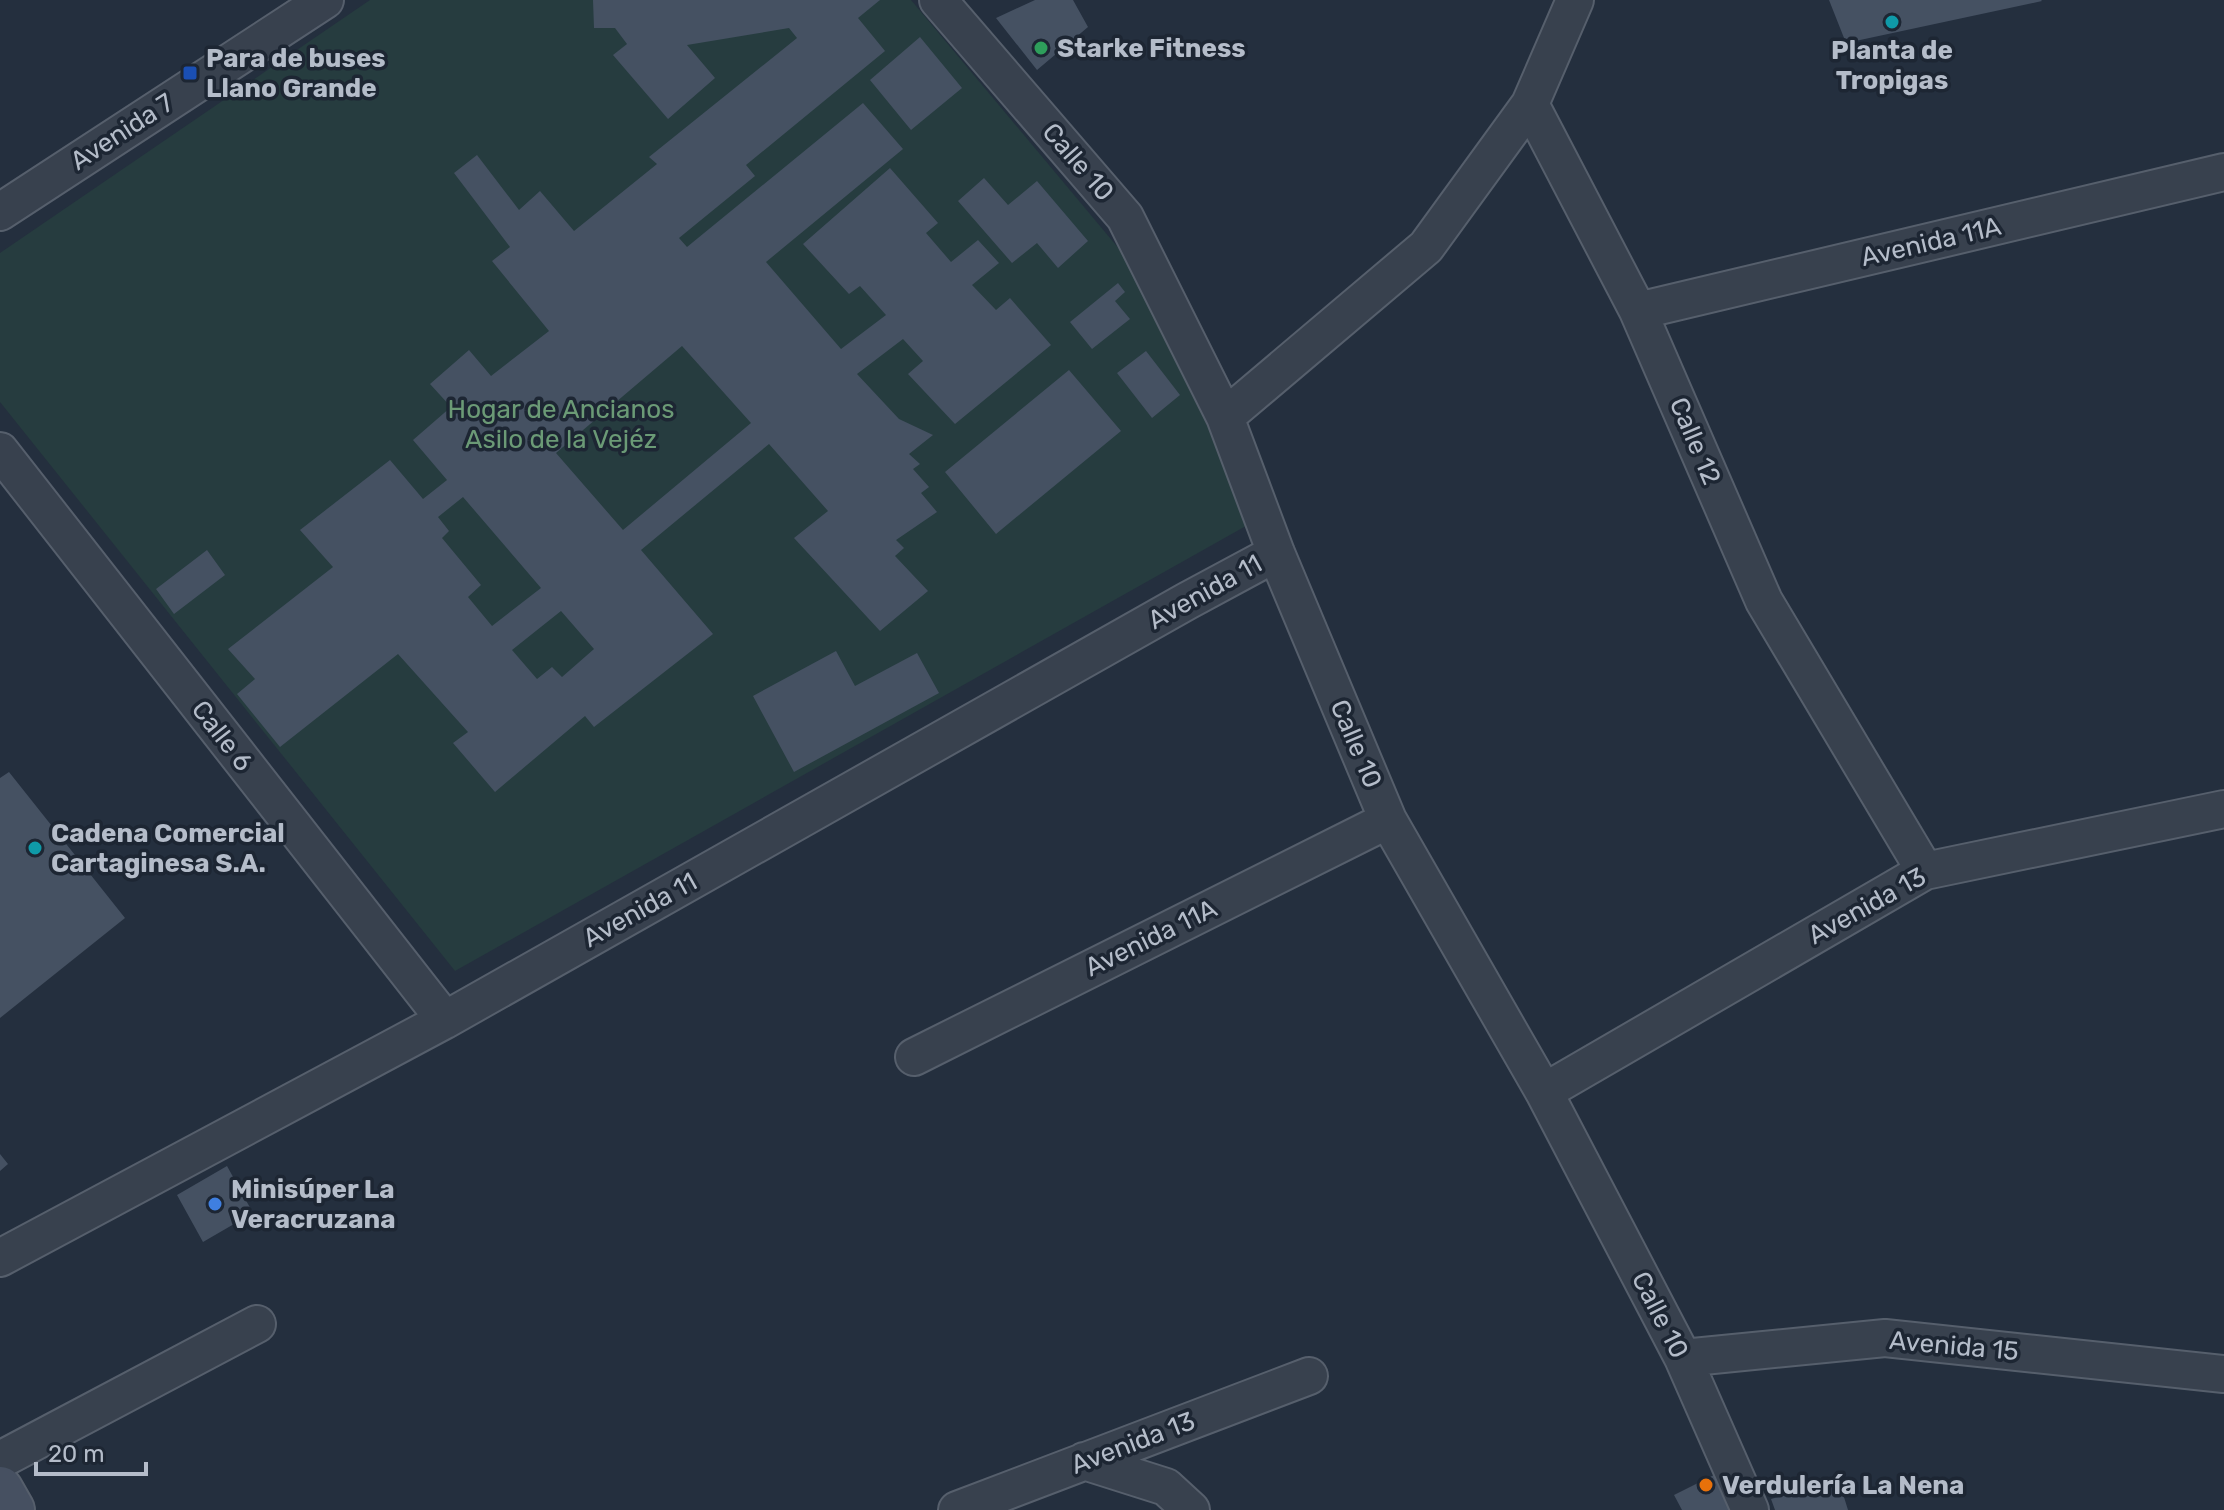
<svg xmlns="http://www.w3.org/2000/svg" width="2224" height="1510" font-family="Rubik,sans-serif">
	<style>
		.green { fill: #263c3f }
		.building { fill: #455162; fill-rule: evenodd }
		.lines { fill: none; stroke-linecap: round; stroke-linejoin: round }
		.street-casing { stroke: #565f6c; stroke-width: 40 }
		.secondary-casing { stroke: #565f6c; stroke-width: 48 }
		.street { stroke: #38414e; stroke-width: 36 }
		.secondary { stroke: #465061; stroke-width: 44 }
		.culture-dot { fill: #0f9aa8; stroke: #1d2633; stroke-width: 3 }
		.leisure-dot { fill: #2e9e5b; stroke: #1d2633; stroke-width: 3 }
		.transit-dot { fill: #1a4fb4; stroke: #1d2633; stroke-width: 3 }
		.shop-dot { fill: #3f7fe0; stroke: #1d2633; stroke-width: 3 }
		.food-dot { fill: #e8710a; stroke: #1d2633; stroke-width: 3 }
		.labels { text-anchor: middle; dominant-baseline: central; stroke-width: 7; stroke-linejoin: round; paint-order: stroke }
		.poi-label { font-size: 26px; font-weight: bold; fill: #b4bcc9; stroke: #1d2633; text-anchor: start }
		.street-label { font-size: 26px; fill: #b4bcc9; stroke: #1d2633 }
		.park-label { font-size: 26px; fill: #6b9a76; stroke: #1d2633 }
	</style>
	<rect width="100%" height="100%" fill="#242f3e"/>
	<path class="green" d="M370 0H911L1130 262 1253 522 455 971 0 402V253Z"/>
	<path class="building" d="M593 0H880L858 18 885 51 746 165 755 176 679 238 687 247 863 103 903 149 766 262 841 349 886 315 860 286 849 294 803 244 890 168 938 223 926 233 951 262 978 240 999 263 972 285 996 310 1010 298 1051 345 955 424 908 374 923 361 903 339 857 374 899 419 933 435 909 454 920 464 913 469 929 487 921 493 937 512 896 540 904 548 895 556 928 591 880 631 794 538 828 511 769 444 641 550 713 634 594 727 585 716 495 792 453 743 468 732 398 654 280 747 237 694 255 679 228 649 333 567 300 530 390 460 423 499 447 480 413 440 451 407 430 384 469 350 491 376 549 331 492 261 510 247 454 173 477 155 519 210 540 191 574 231 657 164 649 157 797 38 789 28 687 45 715 78 668 119 613 55 627 44 615 28H594ZM682 346 751 423 623 530 556 453ZM463 497 541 588 492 626 468 597 481 585 442 538 449 531 438 517ZM561 611 594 649 562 677 552 667 537 679 512 650Z
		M1035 0H1073L1088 27 1037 70 996 18Z
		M1829 0H2041L2042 1 1846 43Z
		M920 37 962 88 911 130 870 80Z
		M984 178 1008 205 1037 181 1088 241 1058 268 1037 243 1012 263 958 201Z
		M1118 283 1125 292 1115 301 1130 319 1092 349 1070 322Z
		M1146 351 1180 395 1152 418 1117 373Z
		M1069 370 1121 431 996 534 945 472Z
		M207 550 225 575 174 614 156 589Z
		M836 651 855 686 917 653 939 693 794 772 753 696Z
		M9 772 125 918 0 1018V778Z
		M0 1154 8 1164 0 1171Z
		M227 1166 253 1213 203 1242 177 1195Z
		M1714 1475 1731 1510H1682L1674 1495Z
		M1839 1481 1848 1510H1775L1771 1499Z"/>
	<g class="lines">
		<defs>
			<path id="street" d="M938 0 1125 217 1225 417 1276 553 1388 820 1544 1092 1683 1358 1750 1510
				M1575 0 1530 104 1638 311 1764 601 1925 871
				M0 212 325 0
				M1638 311 2224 172
				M1225 417 1426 247 1530 104
				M0 451 445 1020
				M914 1057 1388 820
				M1544 1092 1925 871 2224 809
				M0 1258 445 1020 1187 601 1276 553
				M1683 1358 1885 1338 2224 1374
				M0 1460 257 1324
				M1084 1461 1166 1487 1191 1510
				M957 1510 1309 1376"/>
			<path id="secondary" d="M0 1489 12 1510"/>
		</defs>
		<use href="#street" class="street-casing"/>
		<use href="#secondary" class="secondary-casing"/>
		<use href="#street" class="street"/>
		<use href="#secondary" class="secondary"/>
	</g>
	<g class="culture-dot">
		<circle cx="1892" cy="22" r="8"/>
		<circle cx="35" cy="848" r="8"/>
	</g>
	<circle class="leisure-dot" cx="1041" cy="48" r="8"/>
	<rect class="transit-dot" x="182" y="65" width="16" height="16" rx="4"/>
	<circle class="shop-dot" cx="215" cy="1204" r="8"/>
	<circle class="food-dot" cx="1706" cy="1485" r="8"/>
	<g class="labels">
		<g class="poi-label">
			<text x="1057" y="48">Starke Fitness</text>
			<text x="1892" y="50" text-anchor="middle">Planta de<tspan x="1892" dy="30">Tropigas</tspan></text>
			<text x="206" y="58">Para de buses<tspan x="206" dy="30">Llano Grande</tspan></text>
			<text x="51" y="833">Cadena Comercial<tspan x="51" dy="30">Cartaginesa S.A.</tspan></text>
			<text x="231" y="1189">Minisúper La<tspan x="231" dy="30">Veracruzana</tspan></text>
			<text x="1722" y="1485">Verdulería La Nena</text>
		</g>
		<g class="street-label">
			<text transform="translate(122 132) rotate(-33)">Avenida 7</text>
			<text transform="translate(1078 162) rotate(49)">Calle 10</text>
			<text transform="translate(1931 242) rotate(-13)">Avenida 11A</text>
			<text transform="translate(1695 441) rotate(67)">Calle 12</text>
			<text transform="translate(1205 592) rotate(-29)">Avenida 11</text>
			<text transform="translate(222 736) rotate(52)">Calle 6</text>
			<text transform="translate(1356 744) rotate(67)">Calle 10</text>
			<text transform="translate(1867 906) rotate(-29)">Avenida 13</text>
			<text transform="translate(640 910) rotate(-29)">Avenida 11</text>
			<text transform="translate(1151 938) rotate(-26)">Avenida 11A</text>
			<text transform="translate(1660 1315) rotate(63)">Calle 10</text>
			<text transform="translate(1954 1346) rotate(5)">Avenida 15</text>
			<text transform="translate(1133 1443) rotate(-21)">Avenida 13</text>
		</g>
		<g class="park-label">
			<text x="561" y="409">Hogar de Ancianos<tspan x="561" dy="30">Asilo de la Vejéz</tspan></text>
		</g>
	</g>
	<path d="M36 1462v12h110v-12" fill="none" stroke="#b4bcc9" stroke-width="4"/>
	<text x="48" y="1462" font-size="24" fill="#b4bcc9" stroke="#1d2633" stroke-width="6" paint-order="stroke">20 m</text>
</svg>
